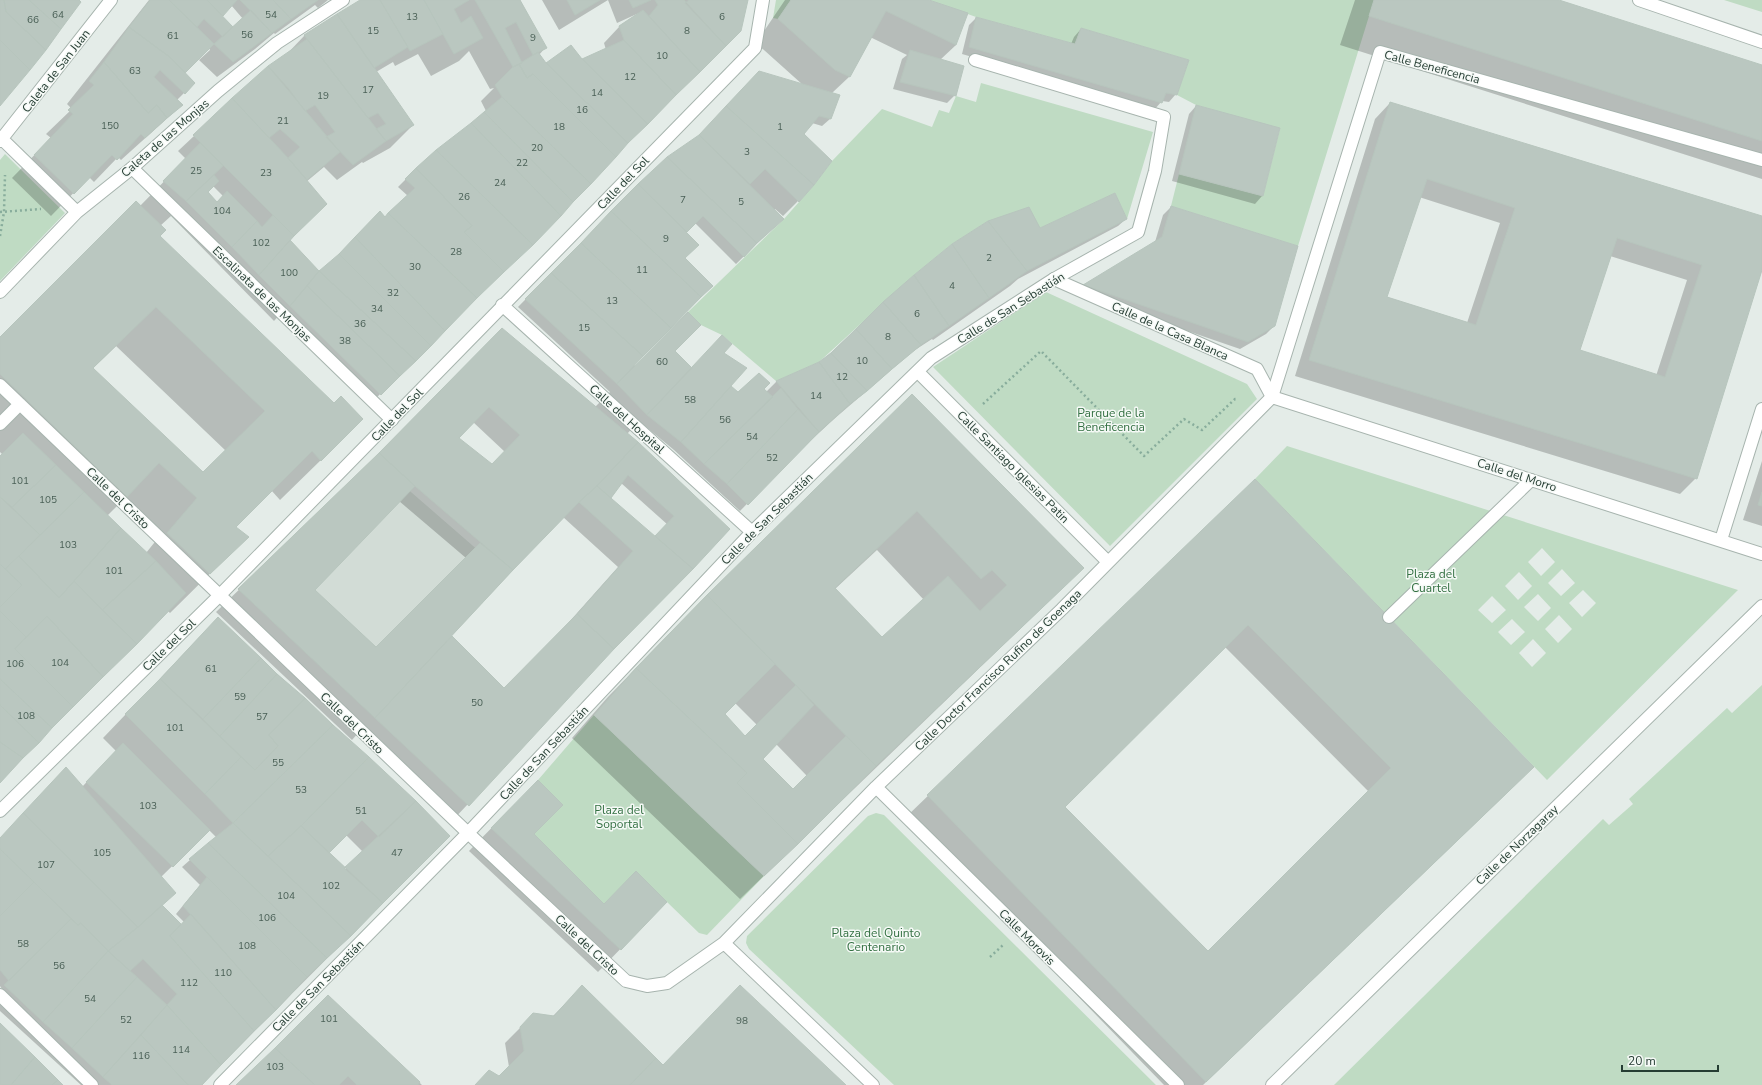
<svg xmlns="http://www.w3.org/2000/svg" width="1762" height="1085" font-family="'Nunito Sans',sans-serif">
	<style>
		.built { fill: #d2dcd6 }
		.green { fill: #bfdbc3; fill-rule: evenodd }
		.shadow { fill: #0003; fill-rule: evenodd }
		.building { fill: #bac7c0; stroke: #b7c5bd; fill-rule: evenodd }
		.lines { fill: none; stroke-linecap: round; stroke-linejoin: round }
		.service-casing { stroke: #a7b4ae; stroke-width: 14 }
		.pedestrian-casing { stroke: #a7b4ae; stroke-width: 14 }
		.minor-casing { stroke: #a7b4ae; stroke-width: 14 }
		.path { stroke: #88ad9c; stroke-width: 2.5; stroke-dasharray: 2 3; stroke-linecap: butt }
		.service { stroke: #fff; stroke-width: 12 }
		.pedestrian { stroke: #fff; stroke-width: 12 }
		.minor { stroke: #fff; stroke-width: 12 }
		.labels { text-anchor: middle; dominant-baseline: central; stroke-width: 3; stroke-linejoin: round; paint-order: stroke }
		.number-label { font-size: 10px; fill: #4a6056 }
		.street-label { font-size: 12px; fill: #253d33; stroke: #f5f9f6 }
		.park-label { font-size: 12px; fill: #337042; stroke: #f5f9f6 }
	</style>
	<rect width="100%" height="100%" fill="#e4ece8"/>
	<path class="built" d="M373 459 503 572 500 584 375 718 238 589Z"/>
	<path class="green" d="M776 0H791L778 19 773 18Z
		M929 0H1374L1298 246 1171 206 1179 174 1263 196 1280 129 1196 105 1177 95 1189 60 1081 28 1075 44 976 17Z
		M1724 0H1762V12Z
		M981 83 1153 132 1127 219 1115 193 1040 228 988 221 952 244 914 275 819 362 776 381 722 335 701 325 688 312 784 219 814 185 832 161 882 109 932 127 939 110 949 113 956 96 976 102Z
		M5 154 65 213 0 281V160Z
		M1046 292 1247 384 1257 399 1110 546 933 367Z
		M1287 446 1738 590 1547 780 1255 479ZM1542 548 1555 562 1541 576 1528 562ZM1562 569 1575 583 1561 596 1548 583ZM1519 572 1532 586 1518 600 1505 586ZM1583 590 1596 603 1582 617 1569 603ZM1538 594 1551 608 1538 621 1524 607ZM1492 596 1506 610 1492 623 1478 610ZM1559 615 1572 629 1558 643 1545 629ZM1512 619 1525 632 1511 645 1498 632ZM1533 639 1546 653 1532 667 1519 653Z
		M1762 685V1085H1334L1603 819 1609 825 1633 804 1629 799 1727 708 1732 713Z
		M594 715 764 876 707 935 699 933 636 872 604 904 534 834 563 805 538 780Z
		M876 813 884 815 1156 1085H894L749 949 746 943 747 936 868 816Z"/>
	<path class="shadow" d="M149 0H328L318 8 315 5 275 34 274 33 255 49 217 77 199 60 210 50 209 48 184 73 194 83 177 100 182 105 121 160 118 157 94 182 89 177 51 216 12 178 51 138 46 134 72 109 67 104ZM231 5 243 19 233 28 221 16Z
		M363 0H520L545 48 539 55 546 64 582 61 606 50 604 43 619 27 639 13 617 23 608 0 559 30 542 0H747L717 53 668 101 414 361 372 402 281 313 274 321 171 216 160 226 158 236 322 459 280 500 271 490 234 527 247 537 170 613 167 610 52 727 0 782V458L3 455 0 452V338L140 206 186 159 178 151 194 136 269 67 285 56 304 36ZM469 51 490 89 494 88 481 101 486 111 406 179 398 187 408 196 385 218 319 273 289 240 306 182 324 167 337 180 362 162 363 163 390 148 413 125 376 72 393 62 395 66 418 54 431 76 459 61ZM213 186 223 196 217 203 207 192ZM116 346 226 451 203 473 92 369ZM120 503 158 538 146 553 107 516ZM27 547 28 548 10 567 8 565ZM24 639 25 640 19 647 17 646Z
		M785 0H926L956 45 940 60 955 95 947 103 893 89 902 59 907 55 870 37 849 77 832 93 830 119 822 126 812 123 803 134 798 201 783 216 775 209 774 210 782 219 736 264 695 223 685 232V258L634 365 635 366 674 351 691 369 722 354 730 386 738 394 763 389 766 392 776 382 820 363 884 303 1040 230 1126 219 1118 226 1018 279 1010 286 933 340 932 339 912 352 834 419 793 457 740 511 674 450 639 421 627 434 729 529 613 649 453 820 359 732 352 740 216 612 374 459 502 329 595 407 610 392 518 307 639 184 697 138 711 123 803 85 756 43ZM473 422 505 452 492 466 458 438ZM621 483 668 525 655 538 610 498ZM399 501 466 558 376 648 314 590ZM563 517 618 567 561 631 504 689 446 640Z
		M1355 0H1556L1762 66V179L1340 45Z
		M976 18 1071 44 1074 37 1081 29 1176 94 1169 102 1162 101 1154 110 962 54 969 25Z
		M1390 103 1762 217V266L1696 478 1680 494 1295 376 1375 119ZM1419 197 1500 223 1467 323 1386 297ZM1610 256 1687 280 1656 376 1579 351Z
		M1196 106 1279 129 1262 196 1255 204 1172 181 1189 114Z
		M1171 207 1274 326 1266 334 1240 349 1077 293 1084 286 1155 242 1163 215Z
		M912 395 1083 568 740 899 572 738 607 698 668 635ZM877 550 924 600 882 639 835 589ZM735 703 757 725 745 737 724 714ZM776 744 807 776 793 790 762 759Z
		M1762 461V526L1743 520Z
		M1255 480 1510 790 1203 1085H1164L905 818ZM1225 647 1369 792 1208 952 1063 807Z
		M218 618 449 836 201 1085H81L0 1011V991L2 989 0 986V838L82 787 116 751 103 738ZM209 830 216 837 182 867 200 885 176 914 184 922 181 925 161 906V877ZM346 835 363 852 344 870 327 853Z
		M515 804 533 834 604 905 666 902 598 972 469 851Z
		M582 987 663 1066 845 1085H476L499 1077 509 1067 505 1043 534 1014 553 1016Z
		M328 996 422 1085H239Z"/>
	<path class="building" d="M0 0H4L6 12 46 50 30 70 0 40Z
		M4 0H29L61 29 46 50 6 12Z
		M29 0H79L81 2 61 29Z
		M150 0H169L214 44 185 73 171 58 129 27Z
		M169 0H207L233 27 223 37 204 19 197 27Z
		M207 0H237L223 16Z
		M240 0H273L291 19 272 33Z
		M273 0H318L291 19Z
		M360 0H380L408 47 374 68 337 14Z
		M380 0H424L443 34 410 51Z
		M424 0H469L454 9 461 23 471 16 483 38 454 54Z
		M475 0H520L547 48 533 55 516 22 505 28 522 63 513 67Z
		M567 0H600L575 15Z
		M629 0H651L633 8Z
		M655 0H684L726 46 700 72 649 16 658 5Z
		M689 0H748L741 31 726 46 685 3Z
		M791 0H929L968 13 956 45 886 11 850 77 835 70 778 19Z
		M1374 0H1559L1762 65V141L1369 16Z
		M251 10 272 33 233 62 214 44Z
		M643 10 700 72 676 95 624 40 619 26Z
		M337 14 414 125 386 141 376 129 386 124 378 113 368 118 304 35Z
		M976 17 1075 44 1081 28 1189 60 1177 95 1166 93 1162 103 969 47Z
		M129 27 171 58 195 83 185 94 160 70 154 77 183 105 167 118 157 105 148 113 104 62Z
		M307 39 386 141 353 165 326 137 335 132 315 105 305 111 288 88 268 66Z
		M0 40 30 70 0 106Z
		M624 40 676 95 648 124 582 59Z
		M571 45 582 59 648 124 628 143 546 63Z
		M910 50 964 66 956 96 900 82Z
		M538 52 546 63 628 143 616 157 533 74 527 78 519 64Z
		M104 62 148 113 157 105 167 118 145 138 141 134 117 160 112 155 74 194 34 155 73 114 68 110 94 85 89 81Z
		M519 64 527 78 533 74 616 157 591 184 502 97 495 85 513 67Z
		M268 66 340 152 307 180 288 158 300 147 280 129 269 138 232 98Z
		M759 71 840 95 831 119 819 116 804 134 832 161 814 185 726 106Z
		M502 97 591 184 573 202 484 112Z
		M232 98 288 158 327 204 294 236 193 135Z
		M1390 102 1762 216V270L1697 479 1309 360ZM1427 179 1515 208 1476 325 1387 297ZM1617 238 1702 265 1665 377 1580 350Z
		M1196 105 1280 128 1263 196 1179 174Z
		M726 106 814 185 799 202 765 169 750 184 699 135Z
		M484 112 573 202 561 216 471 123Z
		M471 123 561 216 533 245 436 150Z
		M699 135 784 219 757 243 667 157Z
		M200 143 223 166 186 201 163 181Z
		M436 150 533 245 504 272 464 232 472 226 416 168Z
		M667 157 757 243 744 257 703 216 687 232 638 184Z
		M416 168 472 226 464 232 504 272 477 298 388 213 415 188 405 179Z
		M214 175 219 181 208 192 217 202 227 191 257 221 232 247 186 201Z
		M638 184 699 245 685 258 713 286 701 297 611 211Z
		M1115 193 1127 219 1027 271 988 221 1029 207 1040 228Z
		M136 201 166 230 160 236 334 403 341 396 363 419 321 461 312 451 236 527 249 537 210 574 167 533 197 498 159 463 127 497 0 374V337ZM156 307 265 411 203 472 93 368Z
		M1171 206 1298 246 1275 326 1248 342 1083 285 1162 237Z
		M380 211 385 217 388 213 477 298 445 331 355 237Z
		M611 211 701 297 671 328 581 243Z
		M273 215 294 236 259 275 232 247 257 221 262 227Z
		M988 221 1027 271 989 298 952 244Z
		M355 237 445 331 431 346 339 254Z
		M290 240 319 271 290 306 259 275Z
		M581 243 671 328 643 356 551 273Z
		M952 244 989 298 949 326 914 275Z
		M339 254 431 346 416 361 319 271Z
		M319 271 416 361 400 376 307 286Z
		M551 273 643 356 617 384 525 299Z
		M914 275 949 326 921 345 883 302Z
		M307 286 400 376 381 395 290 306Z
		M883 302 921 345 892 369 856 329Z
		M688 312 701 325 675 351 692 368 647 415 617 384Z
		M502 328 638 442 597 486 579 502 513 570 415 486 379 453ZM489 407 520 435 492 464 459 438Z
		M856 329 892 369 867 391 831 353Z
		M722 335 732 344 724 353 747 368 681 442 647 415Z
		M831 353 867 391 850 404 819 362Z
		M819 362 850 404 819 432 776 381Z
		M759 373 770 383 764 389 773 397 704 464 681 442 731 386 738 392Z
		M781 388 798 409 727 484 704 464Z
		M912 394 1084 568 876 766 707 595ZM917 511 981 579 992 570 1007 585 980 611 948 576 882 637 835 588Z
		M798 409 819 432 748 505 727 484Z
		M23 433 56 465 12 507 0 497V456Z
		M638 442 730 529 693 569 655 536 674 516 628 475 611 498 597 486Z
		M379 453 415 486 315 590 376 647 480 543 513 570 375 718 238 589Z
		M56 465 84 492 40 535 12 507Z
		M1255 479 1534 767 1206 1082 927 795ZM1248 625 1391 768 1208 951 1065 807Z
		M597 486 693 569 614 649 577 614 633 551 579 502Z
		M84 492 121 528 59 598 19 556Z
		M1762 492V506L1758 505Z
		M0 497 40 535 5 569 0 564Z
		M121 528 156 561 102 610 74 581Z
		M19 556 59 598 74 581 137 644 103 677 47 616 26 637 0 611V607L22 585 5 569Z
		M156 561 186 593 137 644 102 610Z
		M0 564 22 585 0 607Z
		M707 595 775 664 725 714 745 736 796 685 814 705 763 759 793 789 846 736 876 766 798 844 737 783 747 773 636 668Z
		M0 611 26 637 15 649 73 707 52 728 0 679Z
		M577 614 614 649 469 806 375 718 452 636 504 688Z
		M47 616 103 677 73 707 15 649Z
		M218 617 261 658 203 719 160 679Z
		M261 658 277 674 220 736 203 719Z
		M636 668 747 773 737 783 798 844 764 876 594 715Z
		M277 674 305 698 269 735 278 746 255 770 220 736Z
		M0 679 52 728 39 743 0 705Z
		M160 679 241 757 205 794 125 714Z
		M305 698 333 725 233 823 205 794 241 757 255 770 278 746 269 735Z
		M0 705 39 743 23 758 0 742Z
		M333 725 369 757 301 826 268 856 233 823Z
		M0 742 23 758 0 783Z
		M123 743 210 830 173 867 86 782Z
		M369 757 416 801 379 837 362 820 329 853 301 826Z
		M66 767 176 893 138 927 23 813Z
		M538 780 563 805 534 834 604 904 636 871 667 902 621 950 491 828Z
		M416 801 450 836 383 903 344 868Z
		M23 813 138 927 108 951 81 923 78 925 0 849V838Z
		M233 823 351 936 327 958 208 843Z
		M301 826 383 903 351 936 268 856Z
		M208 843 327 958 307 977 189 859Z
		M0 849 34 882 0 916Z
		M207 877 307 977 276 1010 183 906Z
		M34 882 71 919 9 981 0 970V916Z
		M162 905 181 924 170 936 254 1031 221 1065 167 1005 177 994 143 959 130 971 108 951 138 927Z
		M191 914 276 1010 254 1031 170 936Z
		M71 919 78 925 81 923 108 951 43 1022 4 985Z
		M108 951 137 977 72 1048 43 1022Z
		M137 977 167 1005 103 1077 72 1048Z
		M582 985 656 1058 630 1085H475L489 1070 499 1076 524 1051 520 1027 533 1013 554 1016Z
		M740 985 846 1085H630L656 1058 663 1065Z
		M328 995 420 1082 418 1085H357L348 1076 339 1085H315L275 1048Z
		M167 1005 221 1065 202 1085H188L141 1035Z
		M0 1023 35 1057 11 1085H0Z
		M141 1035 188 1085H112L103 1077Z
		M275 1048 315 1085H236Z
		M35 1057 58 1080 52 1085H11Z
		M58 1080 63 1085H52Z"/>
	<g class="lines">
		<defs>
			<path id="service" d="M1639 0 1762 42
				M975 60 1164 117 1155 171 1138 232 1054 279
				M1272 397 1380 52 1762 160
				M1721 540 1762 409
				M1389 617 1531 480"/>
			<path id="pedestrian" d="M132 168 392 420
				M1054 279 1257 369 1272 397
				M502 305 752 532"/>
			<path id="minor" d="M2 139 77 212
				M0 141 111 0
				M0 292 77 212 132 168 218 91 277 43 343 0
				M918 372 1108 562
				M0 385 468 833 626 981 647 986 667 983 724 943 876 787 1062 609 1272 397 1762 554
				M0 424 20 404
				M876 787 1178 1085
				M0 811 219 596 755 48 763 0
				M724 943 873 1085
				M0 995 92 1085
				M220 1085 468 833 752 532 931 358 1054 279
				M1272 1085 1762 606"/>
		</defs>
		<use href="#service" class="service-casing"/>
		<use href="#pedestrian" class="pedestrian-casing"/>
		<use href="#minor" class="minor-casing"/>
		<path class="path" d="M0 212 41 209
			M0 236 4 212 5 175
			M983 404 1041 351 1144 456 1184 419 1202 430 1235 399H1237
			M990 957 1003 945"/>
		<use href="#service" class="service"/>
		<use href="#pedestrian" class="pedestrian"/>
		<use href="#minor" class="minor"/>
	</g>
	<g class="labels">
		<g class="number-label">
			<text x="58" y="15">64</text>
			<text x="271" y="15">54</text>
			<text x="412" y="17">13</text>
			<text x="722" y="17">6</text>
			<text x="33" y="20">66</text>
			<text x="373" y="31">15</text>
			<text x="687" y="31">8</text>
			<text x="247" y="35">56</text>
			<text x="173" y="36">61</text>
			<text x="533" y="38">9</text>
			<text x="662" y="56">10</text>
			<text x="135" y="71">63</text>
			<text x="630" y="77">12</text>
			<text x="368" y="90">17</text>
			<text x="597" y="93">14</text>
			<text x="323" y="96">19</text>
			<text x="582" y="110">16</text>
			<text x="283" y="121">21</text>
			<text x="110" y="126">150</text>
			<text x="559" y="127">18</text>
			<text x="780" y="127">1</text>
			<text x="537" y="148">20</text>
			<text x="747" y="152">3</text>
			<text x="522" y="163">22</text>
			<text x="196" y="171">25</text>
			<text x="266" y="173">23</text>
			<text x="500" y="183">24</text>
			<text x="464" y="197">26</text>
			<text x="683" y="200">7</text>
			<text x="741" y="202">5</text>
			<text x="222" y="211">104</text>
			<text x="666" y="239">9</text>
			<text x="261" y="243">102</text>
			<text x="456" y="252">28</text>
			<text x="989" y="258">2</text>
			<text x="415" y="267">30</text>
			<text x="642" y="270">11</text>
			<text x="289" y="273">100</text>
			<text x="952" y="286">4</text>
			<text x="393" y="293">32</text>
			<text x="612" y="301">13</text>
			<text x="377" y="309">34</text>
			<text x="917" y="314">6</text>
			<text x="360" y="324">36</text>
			<text x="584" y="328">15</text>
			<text x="888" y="337">8</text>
			<text x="345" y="341">38</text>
			<text x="862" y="361">10</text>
			<text x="662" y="362">60</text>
			<text x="842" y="377">12</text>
			<text x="816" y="396">14</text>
			<text x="690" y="400">58</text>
			<text x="725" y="420">56</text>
			<text x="752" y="437">54</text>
			<text x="772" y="458">52</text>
			<text x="20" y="481">101</text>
			<text x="48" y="500">105</text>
			<text x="68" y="545">103</text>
			<text x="114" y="571">101</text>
			<text x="60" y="663">104</text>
			<text x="15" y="664">106</text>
			<text x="211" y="669">61</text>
			<text x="240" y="697">59</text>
			<text x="477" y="703">50</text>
			<text x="26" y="716">108</text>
			<text x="262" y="717">57</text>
			<text x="175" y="728">101</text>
			<text x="278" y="763">55</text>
			<text x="301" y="790">53</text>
			<text x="148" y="806">103</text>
			<text x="361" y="811">51</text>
			<text x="102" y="853">105</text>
			<text x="397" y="853">47</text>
			<text x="46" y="865">107</text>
			<text x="331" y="886">102</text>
			<text x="286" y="896">104</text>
			<text x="267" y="918">106</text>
			<text x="23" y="944">58</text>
			<text x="247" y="946">108</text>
			<text x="59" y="966">56</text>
			<text x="223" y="973">110</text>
			<text x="189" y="983">112</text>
			<text x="90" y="999">54</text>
			<text x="329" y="1019">101</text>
			<text x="126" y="1020">52</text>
			<text x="742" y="1021">98</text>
			<text x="181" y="1050">114</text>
			<text x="141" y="1056">116</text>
			<text x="275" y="1067">103</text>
		</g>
		<g class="street-label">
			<text transform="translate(1432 67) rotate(15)">Calle Beneficencia</text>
			<text transform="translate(56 71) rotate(-52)">Caleta de San Juan</text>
			<text transform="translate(165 138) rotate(-41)">Caleta de las Monjas</text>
			<text transform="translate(623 183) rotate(-46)">Calle del Sol</text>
			<text transform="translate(262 294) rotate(44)">Escalinata de las Monjas</text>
			<text transform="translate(1011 308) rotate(-32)">Calle de San Sebastián</text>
			<text transform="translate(1170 331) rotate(24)">Calle de la Casa Blanca</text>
			<text transform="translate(397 415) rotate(-46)">Calle del Sol</text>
			<text transform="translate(627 419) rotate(42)">Calle del Hospital</text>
			<text transform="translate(1013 467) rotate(45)">Calle Santiago Iglesias Patin</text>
			<text transform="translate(1517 475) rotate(18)">Calle del Morro</text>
			<text transform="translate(118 498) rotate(44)">Calle del Cristo</text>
			<text transform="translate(767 519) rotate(-45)">Calle de San Sebastián</text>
			<text transform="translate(169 645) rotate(-44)">Calle del Sol</text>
			<text transform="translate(998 670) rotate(-44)">Calle Doctor Francisco Rufino de Goenaga</text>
			<text transform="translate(352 723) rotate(44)">Calle del Cristo</text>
			<text transform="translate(544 753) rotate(-47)">Calle de San Sebastián</text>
			<text transform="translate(1517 845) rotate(-44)">Calle de Norzagaray</text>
			<text transform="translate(1027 937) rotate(45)">Calle Morovis</text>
			<text transform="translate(587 945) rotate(43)">Calle del Cristo</text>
			<text transform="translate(318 986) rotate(-45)">Calle de San Sebastián</text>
		</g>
		<g class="park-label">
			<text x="1111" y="413">Parque de la<tspan x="1111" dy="14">Beneficencia</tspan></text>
			<text x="1431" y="574">Plaza del<tspan x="1431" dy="14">Cuartel</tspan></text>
			<text x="619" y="810">Plaza del<tspan x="619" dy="14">Soportal</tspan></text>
			<text x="876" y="933">Plaza del Quinto<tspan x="876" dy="14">Centenario</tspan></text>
		</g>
	</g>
	<path d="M1622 1065v6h96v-6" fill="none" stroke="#253d33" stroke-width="2"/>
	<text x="1628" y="1065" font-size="12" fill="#253d33" stroke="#f5f9f6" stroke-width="3" paint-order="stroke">20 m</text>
</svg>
